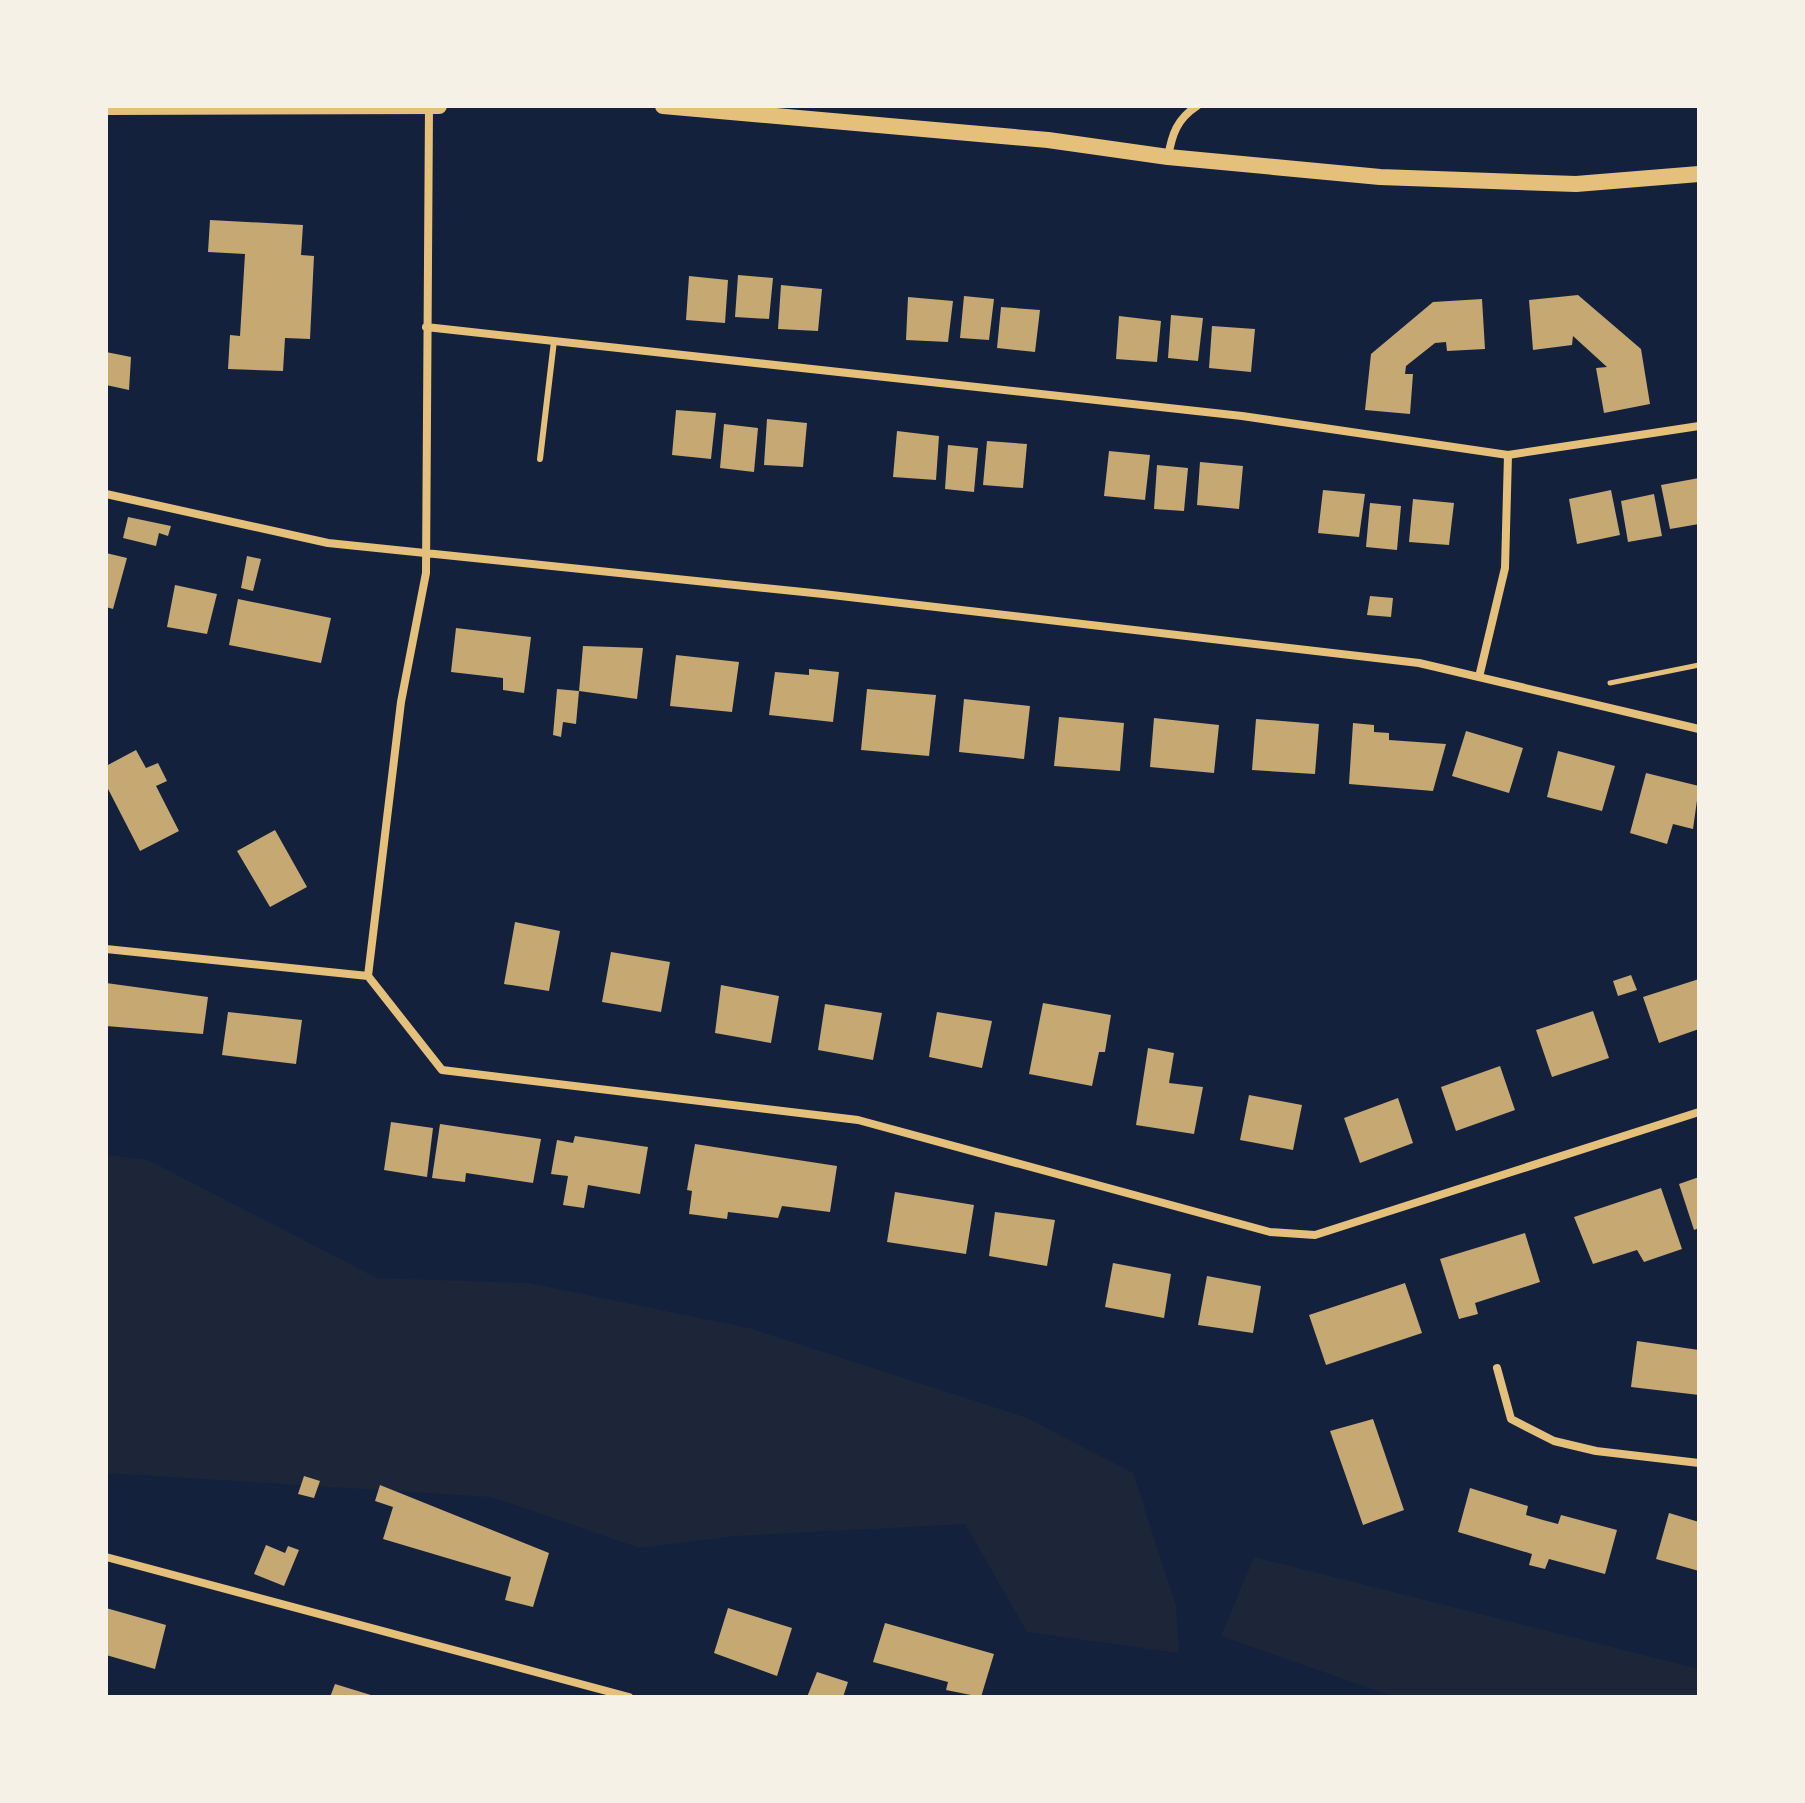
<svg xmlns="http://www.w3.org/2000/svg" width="1805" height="1803" font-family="'Times New Roman',serif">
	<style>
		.green { fill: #1d2539 }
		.building { fill: #c6a872 }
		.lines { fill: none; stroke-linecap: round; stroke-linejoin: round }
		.path { stroke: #e5c07b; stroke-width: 5 }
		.service { stroke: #e5c07b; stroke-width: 6 }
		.minor { stroke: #e5c07b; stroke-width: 8 }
		.secondary { stroke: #e5c07b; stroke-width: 16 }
	</style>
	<rect width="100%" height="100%" fill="#14213d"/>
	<path class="green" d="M106 1155 148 1160 377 1278 528 1283 749 1328 1027 1418 1133 1473 1176 1606 1179 1653 1027 1632 965 1524 735 1536 640 1548 492 1497 106 1473Z
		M1254 1557 1699 1669V1697H1395L1221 1636Z"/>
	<path class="building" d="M210 220 303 225 301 255 314 256 310 339 285 338 283 371 228 369 230 335 240 336 245 254 208 252Z
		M738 275 773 278 769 319 735 317Z
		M689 276 728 280 725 323 686 320Z
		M781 285 822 289 818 331 778 329Z
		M1578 295 1641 349 1650 404 1604 413 1596 368 1607 367 1573 336 1572 345 1533 350 1529 300Z
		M964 296 994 299 989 340 960 338Z
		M908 297 953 301 948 342 906 340Z
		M1482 299 1485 349 1447 351 1446 342 1435 343 1406 366 1405 374H1413L1410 414 1365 410 1371 354 1433 302Z
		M1001 307 1040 310 1035 352 997 348Z
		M1171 315 1203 318 1198 361 1168 358Z
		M1119 316 1161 321 1157 362 1116 359Z
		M1212 326 1255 329 1251 372 1209 368Z
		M106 352 131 357 129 390 106 385Z
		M676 410 716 413 711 459 672 455Z
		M767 419 807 423 803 467 764 465Z
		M724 424 758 428 754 472 720 468Z
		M897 431 939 436 936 480 893 477Z
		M987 441 1027 444 1023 488 983 485Z
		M948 445 978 448 974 492 945 489Z
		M1109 451 1150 455 1145 500 1104 496Z
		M1200 462 1243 466 1239 509 1197 505Z
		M1157 465 1188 468 1184 511 1154 509Z
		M1699 478V524L1670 529 1661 485Z
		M1323 490 1365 494 1359 537 1318 533Z
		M1611 490 1620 535 1577 544 1569 499Z
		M1654 494 1662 536 1628 542 1621 501Z
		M1413 499 1454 503 1449 545 1409 542Z
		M1370 503 1401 506 1397 550 1366 547Z
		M128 517 171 526 168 536 159 533 156 546 123 538Z
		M106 553 127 558 113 609 106 607Z
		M247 556 261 559 253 591 241 588Z
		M175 585 217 594 207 634 167 627Z
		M1370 596 1393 598 1391 617 1367 615Z
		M238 599 331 618 321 663 229 645Z
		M456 628 531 637 524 693 503 690V678L451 672Z
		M583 646 643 648 637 699 579 691 576 724 563 722 561 737 553 735 557 689 579 691Z
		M676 655 739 662 732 712 670 706Z
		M809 669 839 672 833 722 769 715 775 672 809 675Z
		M867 689 936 695 929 756 861 750Z
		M964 699 1030 706 1024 759 959 752Z
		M1059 717 1124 723 1120 771 1054 766Z
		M1154 718 1219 725 1214 773 1150 767Z
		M1256 719 1319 724 1315 774 1252 770Z
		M1353 723 1374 725V732L1389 733V740L1446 744 1433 791 1349 784Z
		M1466 731 1523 748 1509 793 1452 776Z
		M136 750 146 768 158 763 167 781 156 786 179 831 140 851 106 785V766Z
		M1558 751 1615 766 1602 811 1547 797Z
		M1646 773 1699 786 1693 829 1673 824 1667 844 1630 833Z
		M275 830 307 887 270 907 237 851Z
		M515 922 560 931 549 991 504 984Z
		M611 952 670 962 661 1012 602 1002Z
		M1631 975 1637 990 1618 996 1613 981Z
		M1699 979V1029L1659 1043 1643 997Z
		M106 983 208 997 203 1034 106 1026Z
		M721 985 779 996 771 1043 715 1033Z
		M1043 1003 1111 1015 1105 1052H1099L1092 1086 1029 1074Z
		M825 1004 882 1013 873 1060 818 1050Z
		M1593 1011 1609 1058 1552 1077 1536 1030Z
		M228 1012 302 1020 296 1064 222 1055Z
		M937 1012 992 1021 982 1068 929 1057Z
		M1148 1048 1174 1053 1169 1083 1203 1087 1194 1134 1136 1125Z
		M1500 1066 1515 1110 1456 1131 1441 1087Z
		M1249 1095 1302 1105 1293 1150 1240 1140Z
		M1398 1098 1413 1143 1360 1163 1344 1118Z
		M391 1122 433 1128 427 1177 384 1170Z
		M440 1124 541 1139 533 1183 466 1173 465 1182 432 1178Z
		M575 1136 648 1147 640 1194 588 1185 584 1208 563 1205 568 1176 551 1174 557 1140 573 1143Z
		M695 1144 837 1166 830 1212 782 1206 778 1218 728 1212 727 1219 689 1214 692 1191 687 1190Z
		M1699 1177V1228L1694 1230 1679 1184Z
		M1661 1188 1682 1249 1644 1262 1637 1250 1593 1264 1574 1217Z
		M895 1192 974 1205 966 1254 887 1242Z
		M995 1212 1055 1220 1047 1266 989 1256Z
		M1525 1233 1540 1282 1475 1303 1478 1314 1459 1319 1440 1259Z
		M1113 1263 1171 1274 1164 1318 1105 1307Z
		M1207 1276 1261 1286 1253 1333 1198 1325Z
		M1405 1283 1422 1333 1326 1365 1309 1315Z
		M1637 1341 1699 1350V1395L1631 1387Z
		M1373 1419 1404 1510 1363 1525 1330 1431Z
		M304 1476 320 1481 314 1498 298 1494Z
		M380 1485 549 1553 533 1607 505 1600 511 1577 383 1539 393 1507 375 1501Z
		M1470 1488 1528 1506 1526 1515 1543 1520 1558 1524 1561 1515 1617 1530 1605 1574 1549 1559 1545 1569 1529 1565 1532 1554 1458 1532Z
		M1669 1513 1699 1522V1571L1656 1559Z
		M266 1545 285 1553 288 1546 299 1550 284 1586 254 1574Z
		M106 1608 166 1625 155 1669 106 1655Z
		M728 1608 792 1628 777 1676 714 1653Z
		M885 1623 994 1654 981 1697 946 1690 948 1682 873 1662Z
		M817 1672 848 1682 843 1697H807Z
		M335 1684 374 1696V1697H330Z"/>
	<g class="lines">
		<path class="path" d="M1610 683 1699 665"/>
		<path class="service" d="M540 459 554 341"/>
		<path class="minor" d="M1168 157C1172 134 1177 119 1197 106
			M426 327 1242 416 1508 455 1699 426
			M106 494 328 543 823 594 1419 663 1699 729
			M1479 677 1505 568 1508 455
			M106 949 368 976 442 1070 858 1120 1270 1232 1315 1235 1699 1112
			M368 976 401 702 426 573 429 106
			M1497 1368 1511 1419 1554 1441 1596 1451 1699 1463
			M106 1557 629 1697"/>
		<path class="secondary" d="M663 106 1048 140 1168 157 1380 177 1576 184 1699 174
			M106 107 439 106"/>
	</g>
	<rect width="1805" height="1803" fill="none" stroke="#f6f1e7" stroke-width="216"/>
</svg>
